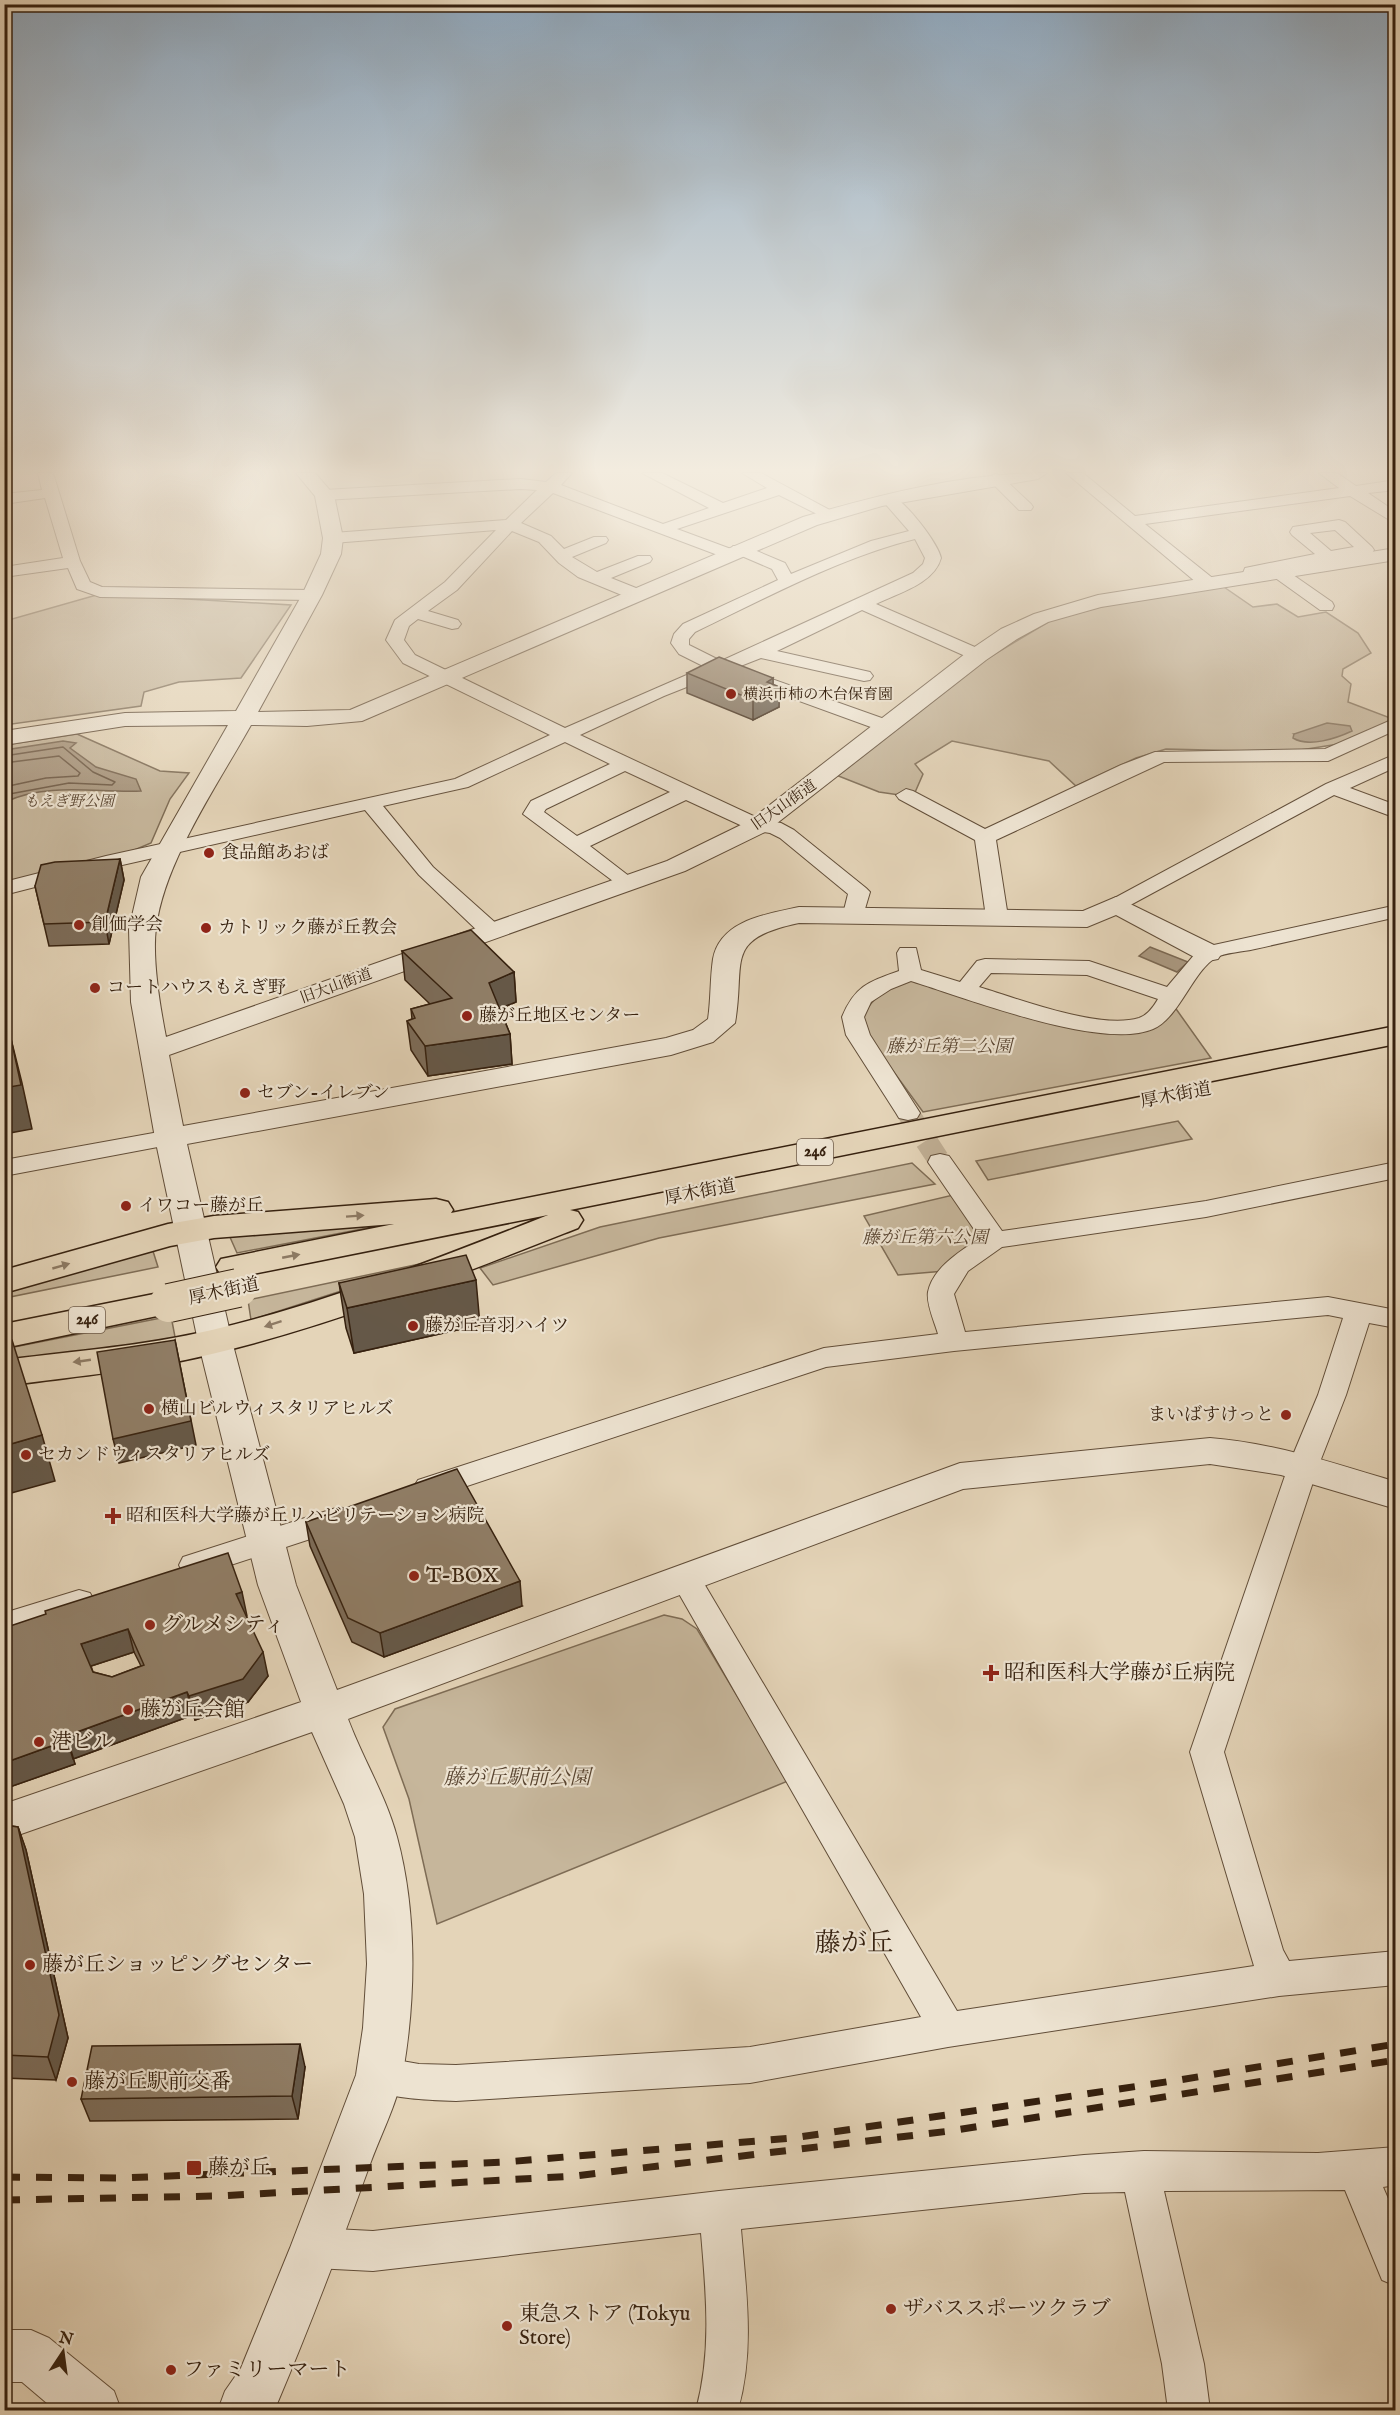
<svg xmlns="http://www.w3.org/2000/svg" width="1400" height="2415" font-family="'IM FELL English','Noto Serif JP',serif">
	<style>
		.green { fill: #c6b69b; stroke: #7e6c55; stroke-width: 1.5; fill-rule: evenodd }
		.water { fill: #a9977f; stroke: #7b6852; stroke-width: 1.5 }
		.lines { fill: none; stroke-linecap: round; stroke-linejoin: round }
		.shore { stroke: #705c47; stroke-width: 1.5 }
		.minor-tunnel { stroke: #c1b096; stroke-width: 22; stroke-dasharray: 22 11; stroke-linecap: butt }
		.minor-casing { stroke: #624e39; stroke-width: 2 }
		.tertiary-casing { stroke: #624e39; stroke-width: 2 }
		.trunk-casing { stroke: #36210f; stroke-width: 3 }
		.minor { fill: #ede3d1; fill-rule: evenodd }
		.tertiary { fill: #ede3d1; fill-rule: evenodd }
		.trunk { fill: #e4d4b8; fill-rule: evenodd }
		.rail { stroke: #36210f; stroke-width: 7; stroke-dasharray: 16 16; stroke-linecap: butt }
		.trunk-bridge-casing { stroke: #36210f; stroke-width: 40; stroke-linecap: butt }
		.trunk-bridge { stroke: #e4d4b8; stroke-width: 38 }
		.wall { fill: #7c6c59; stroke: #36210f; stroke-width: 1.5; fill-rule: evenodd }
		.shaded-wall { fill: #655848; stroke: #36210f; stroke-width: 1.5 }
		.building { fill: #907e67; stroke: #36210f; stroke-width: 1.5; fill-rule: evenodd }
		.oneway { fill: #8d7a64 }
		.poi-dot { fill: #8f2418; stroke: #ede3d1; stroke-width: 2 }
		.labels { text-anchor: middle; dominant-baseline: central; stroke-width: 4.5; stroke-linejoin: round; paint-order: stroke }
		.far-poi-label { font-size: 15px; fill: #36210f; stroke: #ede3d1; text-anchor: start }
		.far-park-label { font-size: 15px; font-style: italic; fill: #5a4632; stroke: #ede3d1 }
		.far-street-label { font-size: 15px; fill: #36210f; stroke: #ede3d1 }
		.shield { fill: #ede3d1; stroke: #6d5b49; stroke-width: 1.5 }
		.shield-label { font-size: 16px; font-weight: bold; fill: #36210f }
		.poi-label { font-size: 18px; fill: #36210f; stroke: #ede3d1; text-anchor: start }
		.park-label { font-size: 18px; font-style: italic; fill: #5a4632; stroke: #ede3d1 }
		.street-label { font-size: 18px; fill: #36210f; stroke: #ede3d1 }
		.near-poi-label { font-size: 21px; fill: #36210f; stroke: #ede3d1; text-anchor: start }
		.near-park-label { font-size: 21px; font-style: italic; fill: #5a4632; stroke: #ede3d1 }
		.near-quarter-label { font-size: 26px; fill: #36210f; stroke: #ede3d1 }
	</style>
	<rect width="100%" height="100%" fill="#e4d4b8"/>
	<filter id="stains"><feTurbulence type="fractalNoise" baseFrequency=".00333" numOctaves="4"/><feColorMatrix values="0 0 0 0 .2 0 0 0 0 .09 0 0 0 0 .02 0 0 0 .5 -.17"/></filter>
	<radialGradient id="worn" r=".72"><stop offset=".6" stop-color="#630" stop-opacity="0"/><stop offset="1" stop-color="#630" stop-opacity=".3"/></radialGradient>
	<path class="green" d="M1221 585 1253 607 1277 604 1298 617 1326 612 1358 633 1371 653 1343 669 1342 676 1351 684 1348 702 1393 719 1345 743 1288 752 1166 749 1136 758 1076 786 1049 761 952 741 915 764 923 774 913 797 879 792 836 775 975 666 1050 621 1100 607ZM1352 730 1332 738 1308 742 1294 734Z
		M100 594 291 605 241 678 179 682 144 692 141 706 5 725V621Z
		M77 734 160 771 189 773 170 799 151 843 132 851 5 883V745Z
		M912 978 1072 1022 1146 1024 1169 999 1211 1058 923 1112 866 1034 862 1016C875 995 889 986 912 978Z
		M1178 1121 1192 1139 988 1180 976 1161Z
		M912 1163 935 1184 659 1238 493 1285 480 1268 600 1227Z
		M953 1195 975 1230 977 1237 949 1263 945 1271 898 1275 864 1216Z
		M414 1219 237 1253 229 1235Z
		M152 1248 158 1267 5 1298V1290Z
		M434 1261 251 1320 248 1300Z
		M171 1316 176 1342 5 1364 4 1349Z
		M664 1615 682 1619 697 1629 788 1781 437 1924 409 1799 383 1727 395 1709Z"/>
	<path class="water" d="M1327 723 1350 726 1352 731C1337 738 1309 748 1293 738L1294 734Z
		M63 741 76 743 70 748 96 767 136 779 141 791C96 793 48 782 5 802V750Z
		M1150 947 1188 962 1177 972 1139 956Z"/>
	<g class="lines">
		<path class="shore" d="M4 756 63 747 93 772 115 782 112 785 69 783 4 795
			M4 763 59 756 80 773 78 776 46 778 4 787"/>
		<path class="minor-tunnel" d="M908 1113 940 1162"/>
		<defs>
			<path id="minor" d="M38 473H53L80 561 90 582 102 587 312 590 320 595 312 600 100 597 77 589 68 568 4 577V567L63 558 45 498 4 504V494L42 490Z
				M556 473H572L561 485 663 524 709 508 642 473H662L723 503 767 488 742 473H761L839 515 837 518H825L779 495 677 529 731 549 733 546H745L785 563 791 574 871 541 909 531 882 500 890 495C904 499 938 543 941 558 934 584 898 593 876 604L984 651 987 655 984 659H972L862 610 777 651 870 672 873 676 870 680 864 681 761 658 738 667 893 722 895 726 893 730H879L722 673 664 696 580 735 762 820 781 823 794 830 866 888 870 892 862 919H846L843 914 848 894 780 838 770 833 751 830 686 800 590 846 638 883 635 887H621L523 814 531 801 610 764 565 742 468 787 383 806 433 867 499 926 502 931 499 936H483L419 875 365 810 109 868 4 895V882L106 856 455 779 550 735 403 663 386 640 395 620 445 582 496 530 333 543 325 538 333 533 506 520 537 490 521 489 324 500 316 495 324 490 521 479 546 482ZM553 493 723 557 729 559 737 554 772 569 778 580 683 624 674 634 671 643 679 654 705 667 565 728 415 655 404 640 409 626 418 619 452 629 458 628 461 624 458 620 428 611 457 590 512 531 539 542 559 563 578 577 629 598H641L643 594 641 590 611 578 650 562 652 559 650 556H638L597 572 572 557 606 543 608 540 606 537H594L564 549 551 536 521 523ZM915 539 925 558 923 564 913 573 721 661 689 645V639L695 632C766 598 839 558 915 539ZM625 771 670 792 577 836 544 812 546 809Z
				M1066 473H1083L1135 516 1339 488 1319 473H1337L1356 486 1396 480V490L1368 493 1396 512V524L1350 496 1145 524 1215 580 1217 584 1215 588H1203Z
				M996 474 1001 476 1031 504 1033 507 1031 510H1019L988 479 991 476Z
				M1339 520 1345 522 1372 547 1374 550 1372 553 1286 570 1332 602 1334 606 1332 610H1320L1274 577 1272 572 1258 575 1255 582 1249 583 1241 578 1245 568 1315 554 1292 535 1290 532 1293 527ZM1335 530 1354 547 1331 551 1310 533Z
				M1396 718V730L1328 761 1164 762 996 840 1008 917 1005 922H989L986 917 975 840 899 799 896 795 906 789 913 791 985 829 1121 765 1155 752 1325 749Z
				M1396 754V767L1350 788 1396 805V818L1334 795 1123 909H1109L1105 905 1109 901 1326 784Z
				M1388 907 1396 908V921L1388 919C1344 929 1299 939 1255 949 1244 952 1225 952 1215 958 1192 973 1179 1018 1153 1029 1102 1051 966 998 911 981L891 989 871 1002 864 1017 870 1035 920 1113 917 1118 908 1120 899 1118 896 1113 846 1035 842 1017C855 986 868 982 899 971L897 953 900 948H916L921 970 960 982 977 961 985 959 1089 961 1167 987 1200 948ZM991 973 1087 975 1158 999C1154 1006 1148 1015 1139 1018 1099 1030 1019 999 979 987Z
				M170 1130 179 1133 182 1138 179 1143 4 1176V1160Z
				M940 1154 949 1156 1002 1231 1206 1201 1396 1162V1178L1206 1217 1002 1247 968 1271 954 1294 965 1332 1328 1297 1396 1310V1328L1369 1323 1346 1395 1318 1467 1224 1752 1283 1950 1289 1961 1396 1951V1985L1279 1996 948 2047 750 2083 456 2101C425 2100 395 2099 366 2088L360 2075 366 2062 379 2057 419 2064 456 2065 750 2047 921 2017 670 1578 674 1570 685 1566 696 1570 957 2011 1254 1966 1190 1752 1288 1467 1318 1395 1343 1318 1328 1315 954 1351 826 1367 428 1499 418 1496 413 1488 418 1480 824 1348 938 1334C935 1323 926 1304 928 1292 933 1267 961 1251 980 1238L928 1162 931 1156Z
				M339 1507 350 1510 354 1518 350 1526 194 1577 183 1573 179 1565 183 1557Z
				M79 1590 90 1593 95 1602 90 1611 4 1638V1613Z
				M1396 2147V2185L1383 2187 1396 2217V2286L1382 2280 1345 2190 1164 2191 1204 2364 1210 2410H1168L1162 2364 1125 2192 1084 2193 741 2229C746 2290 755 2350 738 2410H696C712 2351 706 2293 701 2233L373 2271 315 2268 301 2262 295 2248 301 2234 315 2228 373 2231 719 2191 1084 2155 1144 2151 1318 2153Z"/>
			<path id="tertiary" d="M296 473H315L334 495 343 538 341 554 322 595 258 712 350 710 803 517C882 494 964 473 1047 473L1038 479 882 506 817 525 362 721 307 726 251 725C218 784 164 862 156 928 152 959 160 1006 166 1037L667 861 749 821 970 650 1001 629 1034 614 1098 595 1396 548V560L1101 607 1048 622 1017 639 986 660 767 831 685 871 169 1055 183 1126 666 1038 693 1030 708 1019C711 1000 710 979 713 959 720 920 767 914 799 907L1083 911 1116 897 1218 947 1222 953 1218 959 1208 961 1198 959 1116 915 1087 927 799 923C722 939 746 962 735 1023L713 1042 671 1055 187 1144 232 1341 296 1585 337 1690 960 1463 1210 1438C1274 1443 1334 1463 1396 1482V1509L1281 1475 1210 1464 963 1489 348 1719C363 1759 386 1796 397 1837 417 1911 416 1997 403 2072 397 2104 380 2136 369 2167 340 2247 310 2326 277 2404L274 2410H218L225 2391 241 2368 290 2248 356 2075 363 2028 367 1964 364 1894 355 1837 344 1804 312 1732 4 1840V1804L301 1702 258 1585 198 1341 155 1138 131 1002 129 929 141 877 228 725 125 726 4 745V731L125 713 236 711 302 595 321 554 323 538 315 496Z
				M4 2330H31L49 2338 114 2391 121 2410H55L22 2382H4Z"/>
			<path id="trunk" d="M1396 1026V1044L570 1210 578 1212 583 1220 578 1228C459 1275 337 1324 212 1354 144 1371 74 1376 4 1386V1360C74 1351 144 1346 212 1330 327 1303 439 1258 548 1215L233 1278 221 1275 216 1267 221 1259 394 1224 214 1238 170 1246 4 1293V1270L168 1224 214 1216 436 1199 448 1202 453 1210 451 1213Z
				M169 1291 181 1295 186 1303 181 1311 4 1348V1324Z"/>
		</defs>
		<use href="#minor" class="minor-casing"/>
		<use href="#tertiary" class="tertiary-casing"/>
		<use href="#trunk" class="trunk-casing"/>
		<use href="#minor" class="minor"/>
		<use href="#tertiary" class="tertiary"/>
		<use href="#trunk" class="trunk"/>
		<path class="rail" d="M4 2177 122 2178 505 2162 793 2138 1179 2080 1396 2044
			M4 2200 218 2196 575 2176 950 2131 1396 2060"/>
		<defs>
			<path id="trunk-bridge" d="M169 1303 238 1288"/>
		</defs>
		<use href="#trunk-bridge" class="trunk-bridge-casing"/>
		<use href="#trunk-bridge" class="trunk-bridge"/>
	</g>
	<path class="wall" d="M687 673 773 678V684L779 707 753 720 687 693Z
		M120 859 124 880 109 944 49 946 35 886Z
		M402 951 514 972 516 1002 500 1009 510 1034 512 1064 428 1076 411 1050 407 1021 412 1019 411 1009 430 1004 405 980Z
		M339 1283 480 1325 354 1353 346 1328Z
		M306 1522 522 1606 384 1657 352 1642 310 1546Z
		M246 1616 268 1676 248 1702 195 1720 193 1715 73 1759 75 1764 4 1789V1628L247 1616ZM134 1652 141 1666 112 1677 93 1672 91 1666Z
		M4 1825 18 1827 26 1850 68 2038 56 2080 4 2078Z
		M305 2067 298 2119 90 2121 81 2099Z"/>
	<path class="shaded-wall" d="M773 678V690L780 687 779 707 753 720V700L767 682Z
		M120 859 124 880 109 944 105 922Z
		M514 972 516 1002 491 1012 489 983Z
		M510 1034 512 1064 428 1076 425 1046Z
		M11 1039 22 1083 32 1129 4 1134V1088Z
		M476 1280 480 1325 354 1353 347 1308Z
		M175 1340 196 1445 119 1463 113 1439Z
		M42 1435 55 1481 4 1495V1446Z
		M520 1581 522 1606 384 1657 380 1633Z
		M242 1592 247 1616 241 1618 236 1594Z
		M128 1629 134 1652 88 1667 81 1644Z
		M263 1652 268 1676 248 1702 195 1720 189 1696Z
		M187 1692 193 1715 73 1759 66 1736Z
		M68 1740 75 1764 4 1789V1763Z
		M18 1827 26 1850 68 2038 56 2080 48 2057Z
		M300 2044 305 2067 298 2119 292 2096Z"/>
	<path class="building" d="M719 657 773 678 767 682 780 687 753 700 687 673Z
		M120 859 105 922 44 924 35 886 41 865 55 862Z
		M471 930 514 972 489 983 510 1034 425 1046 407 1021 415 1018 411 1009 452 998 402 951Z
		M11 1039 21 1085 4 1088V1041Z
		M466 1255 476 1280 347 1308 339 1283Z
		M12 1340 42 1435 4 1446V1341Z
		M175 1340 191 1421 113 1439 97 1352Z
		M457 1469 520 1581 380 1633 348 1618 306 1522Z
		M228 1553 242 1592 236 1594 263 1652 243 1679 189 1696 187 1692 66 1736 68 1740 4 1763V1628L46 1614 45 1611ZM128 1629 144 1665 112 1677 93 1672 81 1644Z
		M4 1825 18 1827 59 2015 48 2057 4 2055Z
		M300 2044 292 2096 81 2099 92 2046Z"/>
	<defs><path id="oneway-solid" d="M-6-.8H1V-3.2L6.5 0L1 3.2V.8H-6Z" transform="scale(1.5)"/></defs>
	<g class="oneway">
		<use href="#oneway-solid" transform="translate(355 1216) rotate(-4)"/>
		<use href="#oneway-solid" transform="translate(291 1256) rotate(-11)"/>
		<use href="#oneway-solid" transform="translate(61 1266) rotate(-16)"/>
		<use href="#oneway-solid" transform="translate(273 1324) rotate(162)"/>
		<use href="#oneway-solid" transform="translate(82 1361) rotate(172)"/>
	</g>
	<linearGradient id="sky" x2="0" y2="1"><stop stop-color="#8fa8be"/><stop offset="0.58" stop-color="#f3ecdf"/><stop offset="1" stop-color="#f3ecdf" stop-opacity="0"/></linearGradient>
	<rect width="1400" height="811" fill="url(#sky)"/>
	<g class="poi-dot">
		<circle cx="731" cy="694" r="6"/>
		<circle cx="209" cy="853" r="6"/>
		<circle cx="79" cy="925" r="6"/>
		<circle cx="206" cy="928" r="6"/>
		<circle cx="95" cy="988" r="6"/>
		<circle cx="467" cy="1016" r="6"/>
		<circle cx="245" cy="1093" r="6"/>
		<circle cx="126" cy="1206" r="6"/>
		<circle cx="413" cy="1326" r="6"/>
		<circle cx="149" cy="1409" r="6"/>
		<circle cx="1286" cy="1415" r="6"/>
		<circle cx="26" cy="1455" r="6"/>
		<path d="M110 1507h6v6h6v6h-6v6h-6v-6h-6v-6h6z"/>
		<circle cx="414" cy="1576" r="6"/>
		<circle cx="150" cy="1625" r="6"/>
		<path d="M988 1664h6v6h6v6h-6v6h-6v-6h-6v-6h6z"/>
		<circle cx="128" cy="1710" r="6"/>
		<circle cx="39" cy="1742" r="6"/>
		<circle cx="30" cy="1965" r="6"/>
		<circle cx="72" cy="2082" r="6"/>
		<rect x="186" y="2160" width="16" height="16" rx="3"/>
		<circle cx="891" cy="2309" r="6"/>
		<circle cx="507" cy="2326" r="6"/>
		<circle cx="171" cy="2370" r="6"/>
	</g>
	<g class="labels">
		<g class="far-poi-label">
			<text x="743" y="694">横浜市柿の木台保育園</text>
		</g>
		<g class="far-park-label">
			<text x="69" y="801">もえぎ野公園</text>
		</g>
		<g class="far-street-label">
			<text transform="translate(784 805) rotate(-35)">旧大山街道</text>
			<text transform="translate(336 986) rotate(-20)">旧大山街道</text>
		</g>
		<g class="shield">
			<rect x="797" y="1139" width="36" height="26" rx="4.5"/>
			<rect x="69" y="1307" width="36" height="26" rx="4.5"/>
		</g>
		<g class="shield-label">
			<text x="815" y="1152">246</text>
			<text x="87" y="1320">246</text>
		</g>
		<g class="poi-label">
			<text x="221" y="853">食品館あおば</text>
			<text x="91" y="925">創価学会</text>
			<text x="218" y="928">カトリック藤が丘教会</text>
			<text x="107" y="988">コートハウスもえぎ野</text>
			<text x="479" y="1016">藤が丘地区センター</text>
			<text x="257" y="1093">セブン-イレブン</text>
			<text x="138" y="1206">イワコー藤が丘</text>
			<text x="425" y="1326">藤が丘音羽ハイツ</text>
			<text x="161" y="1409">横山ビルウィスタリアヒルズ</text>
			<text x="1274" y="1415" text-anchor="end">まいばすけっと</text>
			<text x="38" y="1455">セカンドウィスタリアヒルズ</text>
			<text x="126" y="1516">昭和医科大学藤が丘リハビリテーション病院</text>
		</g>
		<g class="park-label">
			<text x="949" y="1047">藤が丘第二公園</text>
			<text x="925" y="1238">藤が丘第六公園</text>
		</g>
		<g class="street-label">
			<text transform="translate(1176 1096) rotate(-11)">厚木街道</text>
			<text transform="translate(700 1193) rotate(-11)">厚木街道</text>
			<text transform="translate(224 1292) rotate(-12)">厚木街道</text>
		</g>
		<g class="near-poi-label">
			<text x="426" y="1576">T-BOX</text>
			<text x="162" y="1625">グルメシティ</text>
			<text x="1004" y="1673">昭和医科大学藤が丘病院</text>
			<text x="140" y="1710">藤が丘会館</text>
			<text x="51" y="1742">港ビル</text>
			<text x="42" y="1965">藤が丘ショッピングセンター</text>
			<text x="84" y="2082">藤が丘駅前交番</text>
			<text x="208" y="2168">藤が丘</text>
			<text x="903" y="2309">ザバススポーツクラブ</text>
			<text x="519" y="2314">東急ストア (Tokyu<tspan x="519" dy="24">Store)</tspan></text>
			<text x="183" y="2370">ファミリーマート</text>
		</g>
		<g class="near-park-label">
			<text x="517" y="1778">藤が丘駅前公園</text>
		</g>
		<g class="near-quarter-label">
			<text x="854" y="1943">藤が丘</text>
		</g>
	</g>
	<rect width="1400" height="2415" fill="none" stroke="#e4d4b8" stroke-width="24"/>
	<rect x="6" y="6" width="1388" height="2403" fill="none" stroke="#36210f" stroke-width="3"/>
	<rect x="12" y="12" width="1376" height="2391" fill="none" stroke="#36210f" stroke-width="1.5"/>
	<g transform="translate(63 2352) rotate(13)" stroke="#ede3d1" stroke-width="4.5" paint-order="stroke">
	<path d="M0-4.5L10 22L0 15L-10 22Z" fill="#36210f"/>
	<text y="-9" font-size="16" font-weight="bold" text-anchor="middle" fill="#36210f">N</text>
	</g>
	<rect width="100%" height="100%" filter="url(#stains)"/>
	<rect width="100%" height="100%" fill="url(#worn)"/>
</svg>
